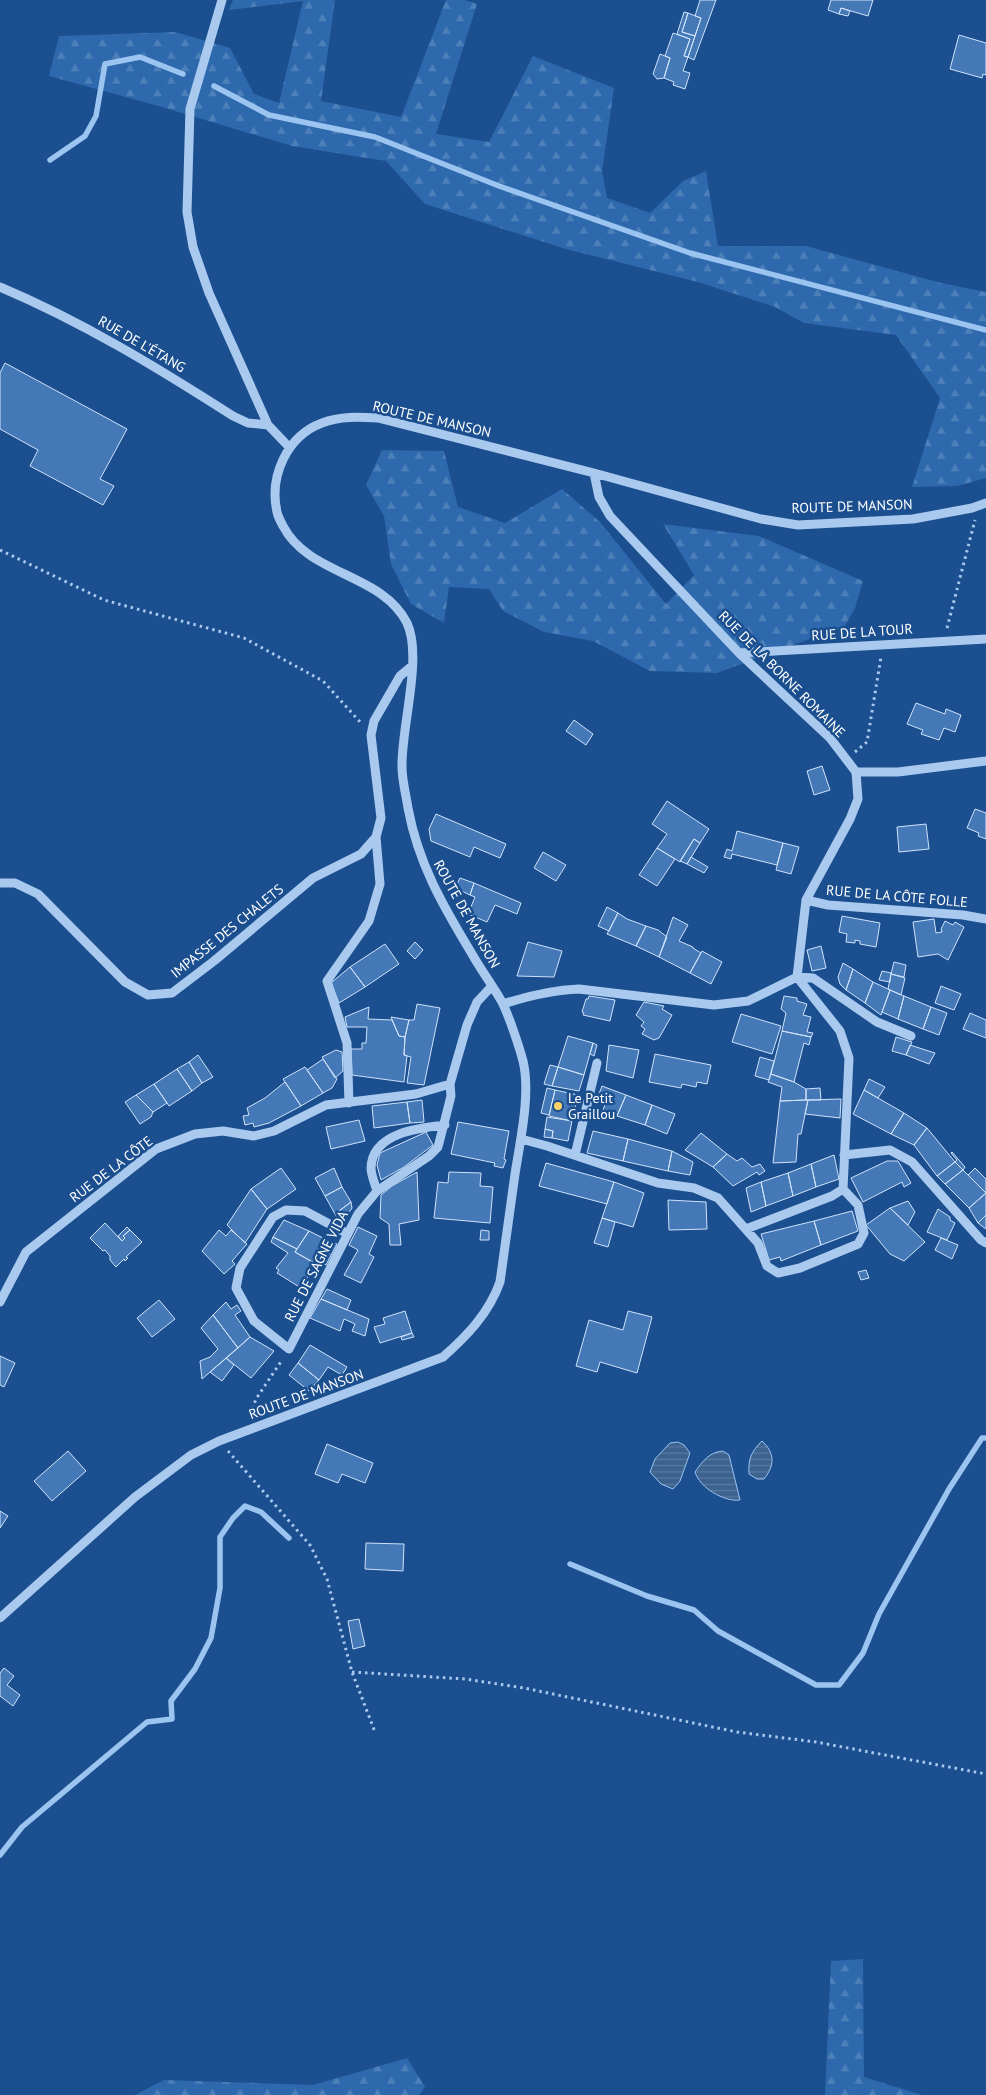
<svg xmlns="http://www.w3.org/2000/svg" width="986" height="2095" font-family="'PT Sans',sans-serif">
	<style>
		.forest { fill: url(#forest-firs) }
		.water { fill: url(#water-rules); stroke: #9cc4f0 }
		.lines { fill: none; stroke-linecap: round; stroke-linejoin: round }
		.stream { stroke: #9cc4f0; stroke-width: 5.5 }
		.building { fill: #4478b7; stroke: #cfe3fa }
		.path { stroke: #a9c9ee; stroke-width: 3; stroke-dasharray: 2.5 4; stroke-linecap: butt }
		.minor { stroke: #a9c9ee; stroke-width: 9 }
		.poi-dot { fill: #ffd166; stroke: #1b4f8f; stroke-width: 2 }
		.labels { text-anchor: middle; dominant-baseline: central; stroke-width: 5; stroke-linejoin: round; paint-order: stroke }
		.street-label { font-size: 14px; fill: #fff; stroke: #1b4f8f }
		.poi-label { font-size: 14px; fill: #fff; stroke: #1b4f8f; text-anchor: start }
	</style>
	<defs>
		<pattern id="forest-firs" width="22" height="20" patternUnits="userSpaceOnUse" patternTransform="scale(1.25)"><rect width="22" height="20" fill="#2e69ad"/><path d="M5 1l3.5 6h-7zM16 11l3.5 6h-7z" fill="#4d80b9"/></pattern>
		<pattern id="water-rules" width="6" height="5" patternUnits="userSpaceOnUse" patternTransform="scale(1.25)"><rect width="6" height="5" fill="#3c6290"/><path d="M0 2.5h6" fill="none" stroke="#597aa1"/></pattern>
	</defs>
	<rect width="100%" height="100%" fill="#1b4f8f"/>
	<path class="forest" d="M233 0H335L321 101 401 117 446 0H465L477 4 436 134 489 142 533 56 614 88 602 171 607 198 650 213 683 181 706 171 718 246H806L941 283 986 292V478L957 486 912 487 940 398 896 335 804 323 775 307 698 282 566 249 425 204 386 161 292 146 162 107 49 76 59 36 175 32 230 48 254 94 279 103 303 1 229 10Z
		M382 450 444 451 458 507 505 523 562 489 600 522 666 604 694 575 663 524 759 536 863 581 855 608 845 626 717 673 650 671 593 641 544 632 503 611 489 589 449 587 444 623 411 604 391 564 384 516 366 485Z
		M863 1959 864 2077 922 2095H825L831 1961Z
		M407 2058 425 2087 419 2095H135L164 2080 313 2085Z"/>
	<path class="water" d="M762 1441C775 1453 775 1465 764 1479H757L749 1474C748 1459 751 1452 762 1441Z
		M678 1442 684 1445 690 1453 680 1481 673 1489 661 1484 650 1472 655 1459 670 1443Z
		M723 1451 729 1455 740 1500C724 1502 700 1488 695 1472 702 1462 709 1452 723 1451Z"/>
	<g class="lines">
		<path class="stream" d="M214 86 269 115 375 137 499 186 690 253 986 330
			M50 160 85 136 96 116 105 64 140 57 183 74
			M570 1564 647 1596 694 1610 718 1631 816 1685H839L863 1653 879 1614 949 1489 982 1438H986
			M0 1855 22 1827 147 1722 172 1719 171 1701 195 1669 211 1638 220 1588V1537L233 1518 245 1506 261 1512 289 1538"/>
	</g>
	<path class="building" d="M700 0H716L694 60 688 57 701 18 695 16Z
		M831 0H873L868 16 841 8 839 14 828 10Z
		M841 8 850 11 848 16 839 14Z
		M684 12 688 13 682 32 695 36 688 57 684 56 690 39 677 34Z
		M688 13 701 18 695 36 682 32Z
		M673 33 690 39 684 56 688 57 683 71 690 73 685 89 673 85 674 82 664 78 670 58 665 56Z
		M959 35 986 43V75L983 74 982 78 950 69Z
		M660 54 670 58 664 78 657 79 653 74Z
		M5 363 127 429 100 479 114 486 103 505 30 466 38 450 0 429V373Z
		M916 703 945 714 946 709 961 715 955 732 944 728 939 740 921 734 923 730 907 724Z
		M574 720 593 734 586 745 566 731Z
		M822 766 830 790 814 795 807 771Z
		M667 801 709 829 700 843 694 839 680 862 657 848 667 834 652 824Z
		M975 809 986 813V839L978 836 979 833 967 828Z
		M436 814 506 844 500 858 474 847 470 857 431 841 429 829Z
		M926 824 929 849 899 852 897 827Z
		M737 831 783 843 777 865 732 854 731 859 724 857 727 849 732 851Z
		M694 839 700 843 687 864 680 861Z
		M783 843 799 847 791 874 776 870Z
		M657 848 675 859 657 886 639 875Z
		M543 852 566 865 556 881 534 868Z
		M691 857 708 867 704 873 687 864Z
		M460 878 474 883 470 895 455 888Z
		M474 883 521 903 517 914 495 905 487 922 468 914 475 897 470 895Z
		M607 907 618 913 609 931 598 926Z
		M618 913 627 919 646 926 636 946 607 934Z
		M842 916 880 923 876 947 860 944V941L855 940V943L846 942 847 934 839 932Z
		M673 917 688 925 679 941 693 947V948L701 953 690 973 659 957Z
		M934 919 936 933 942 932 941 929 945 921 953 925 955 922 964 927 948 960 938 954 918 957 913 922Z
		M646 926 658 930 667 937 659 957 636 946Z
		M415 942 423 950 415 959 407 951Z
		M528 942 562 951 554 977 517 976Z
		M385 944 399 964 365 987 350 967Z
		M821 946 826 968 812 971 807 950Z
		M702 951 722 962 711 984 690 973Z
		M894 962 906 965 904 977 891 974Z
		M843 963 853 969 846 990 840 984 838 977Z
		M350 967 365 987 339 1003 331 983Z
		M853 969 873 982 865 1003 846 990Z
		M882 971 891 973 890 982 879 980Z
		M891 974 905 978 901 995 888 989Z
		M873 982 890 990 881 1015 865 1003Z
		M941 986 961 994 954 1010 935 1003Z
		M890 990 904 996 898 1019 882 1012Z
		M589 996 615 1000 610 1021 583 1015 584 1013 582 1012 586 999H588Z
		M784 996 797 998V1001L807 1004 803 1015 811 1017 807 1032 813 1033 811 1037 782 1031 786 1013 781 1009Z
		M904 996 931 1007 923 1029 898 1019Z
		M644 1002 664 1006 662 1009 672 1015 659 1038 654 1040 642 1034 645 1029 641 1026 644 1022 636 1015Z
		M417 1004 440 1008 424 1085 407 1083 411 1057 404 1055 405 1037 409 1020H414Z
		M369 1007 368 1019 392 1020 399 1036 405 1037 404 1055 407 1056 404 1082 352 1075 351 1049H362V1043H366L367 1027H347L345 1017Z
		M931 1007 947 1013 939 1035 923 1029Z
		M970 1013 986 1020V1038L963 1029Z
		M741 1014 781 1026 772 1054 732 1042Z
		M391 1017 409 1020 405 1037 399 1036Z
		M782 1031 811 1037 809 1045 804 1043 794 1082 771 1074Z
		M568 1036 593 1043 584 1075 558 1067Z
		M896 1037 912 1042 906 1055 892 1051Z
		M593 1043 597 1045 594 1056 590 1054Z
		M609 1045 639 1050 633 1078 606 1071Z
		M910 1045 935 1053 929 1064 906 1055Z
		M336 1050 342 1052 343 1071 335 1078 322 1057Z
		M655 1054 711 1065 707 1084 697 1082 696 1087 682 1084 681 1088 649 1082Z
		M198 1055 213 1077 202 1083 189 1062Z
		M760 1057 774 1061 769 1080 755 1076Z
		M323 1059 337 1079 332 1088 323 1093 307 1070Z
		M189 1062 202 1083 192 1091 177 1069Z
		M550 1065 558 1067 552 1086 544 1084Z
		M305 1067 323 1093 301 1106 283 1079Z
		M558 1067 584 1075 579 1091 552 1086Z
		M177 1069 192 1091 169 1106 154 1084Z
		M771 1074 794 1082 806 1089V1100L780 1101 782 1087 768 1082Z
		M869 1079 885 1087 878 1098 864 1090Z
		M285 1082 301 1106 269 1123 254 1127 253 1123 245 1125 243 1116 249 1115 247 1108 265 1098Z
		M154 1084 167 1103 153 1112 136 1095Z
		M602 1086 626 1095 617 1116 603 1110 606 1102 597 1099Z
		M547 1088 555 1090 549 1115 541 1113Z
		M820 1088 821 1100H806V1089Z
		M555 1090 578 1095 572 1121 549 1116Z
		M864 1090 904 1113 891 1134 853 1114Z
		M136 1095 153 1112 151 1117 140 1124 125 1102Z
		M626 1095 652 1105 645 1125 617 1116Z
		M841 1099 840 1118 805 1114 808 1100Z
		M422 1100 424 1122 410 1123 407 1102Z
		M806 1100H808L801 1134H798L796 1162 773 1163 780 1101Z
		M407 1102 410 1123 374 1128 372 1106Z
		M652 1105 675 1114 667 1134 645 1125Z
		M904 1113 927 1128 914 1145 891 1134Z
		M547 1117 572 1121 568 1141 552 1138 553 1131 545 1129Z
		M359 1120 365 1141 331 1149 326 1127Z
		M458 1122 509 1131 504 1159 506 1160 503 1168 494 1166 495 1163 451 1154Z
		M927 1128 955 1162 937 1176 914 1145Z
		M545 1129 553 1131 552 1138 544 1137Z
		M593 1131 628 1139 623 1161 587 1153Z
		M426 1132 433 1145 404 1167 381 1180 377 1165 380 1153Z
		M701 1133 727 1154 713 1167 685 1150Z
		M628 1139 672 1151 668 1171 623 1161Z
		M672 1151 693 1162 690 1175 668 1171Z
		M952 1152 965 1167 963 1170 955 1162 957 1160 951 1153Z
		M727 1154 737 1161 742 1158 752 1167 760 1164 765 1171 759 1175 757 1172 733 1186 713 1167Z
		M834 1155 839 1179 816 1187 811 1164Z
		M887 1161H898L911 1183 904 1187 902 1182 863 1202 851 1178Z
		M955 1162 963 1170 945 1184 937 1176Z
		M546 1163 614 1182 607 1204 539 1186Z
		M811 1164 816 1187 793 1196 788 1173Z
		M281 1168 296 1189 267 1209 251 1189Z
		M334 1168 342 1187 325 1196 315 1178Z
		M975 1168 986 1179V1193L968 1175Z
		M963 1170 986 1193 969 1208 945 1184Z
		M417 1172 419 1220 399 1224 401 1245H390L389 1224 380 1218 381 1195 392 1186Z
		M449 1172 481 1173 480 1186 493 1187 490 1223 434 1218 438 1182 448 1183Z
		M788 1173 793 1196 766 1206 761 1182Z
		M614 1182 644 1193 633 1227 602 1218Z
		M761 1182 766 1206 751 1212 746 1188Z
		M342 1187 351 1202 335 1214 325 1196Z
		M251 1189 267 1209 245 1243 227 1225Z
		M986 1193V1215L978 1223 969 1208Z
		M668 1200 706 1202 707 1229 669 1230Z
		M908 1201 915 1212 908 1225 890 1208Z
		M351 1202 352 1208 341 1224 335 1214Z
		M890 1208 925 1242 904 1261 890 1254 866 1225Z
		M938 1209 950 1217V1220L955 1223 947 1240 927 1232Z
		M852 1211 858 1231 821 1245 814 1221Z
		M986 1215V1229L978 1223Z
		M602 1218 615 1222 608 1247 594 1243Z
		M284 1220 309 1231 297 1249 273 1237Z
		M814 1221 821 1245 781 1261 780 1257 769 1260 761 1234Z
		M105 1223 122 1241 125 1238 123 1236 130 1230 142 1242 126 1257 128 1258 125 1261 124 1259 116 1267 110 1260V1256L105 1250 103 1251 90 1238Z
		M127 1227 130 1230 123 1236 125 1238 122 1241 118 1236Z
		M358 1227 377 1236 369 1254 374 1257 361 1283 344 1275 358 1250 349 1245Z
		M219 1230 226 1236 231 1230 247 1244 232 1261 235 1264 224 1274 202 1251Z
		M481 1230 489 1231V1240H480Z
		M309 1231 325 1239 316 1260H317L316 1264 295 1252Z
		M273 1237 297 1249 295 1252 316 1264 301 1288 277 1273 279 1270 276 1268 288 1253 271 1242Z
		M941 1238 958 1245 952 1259 935 1250Z
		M325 1239 337 1244 326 1265 316 1260Z
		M866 1270 869 1278 861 1280 858 1272Z
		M327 1289 351 1300 347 1310 321 1299Z
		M321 1299 369 1319 365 1336 352 1331 355 1324 344 1319 340 1331 310 1318Z
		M159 1300 175 1319 152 1337 137 1318Z
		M226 1302 231 1309 237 1305 241 1311 235 1315 250 1337 238 1348 213 1315Z
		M405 1311 412 1333 380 1343 374 1327 385 1324 383 1318Z
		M628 1311 652 1317 637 1373 600 1362 597 1372 576 1366 589 1320 623 1330Z
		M213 1315 238 1348 202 1379 200 1361 210 1357 218 1349 201 1328Z
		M412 1333 414 1337 402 1340 401 1337Z
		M250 1337 274 1351 251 1378 226 1358Z
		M310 1345 347 1367 342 1375 328 1367 319 1380 298 1363Z
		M0 1356 15 1363 4 1387 0 1385Z
		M226 1358 234 1365 222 1381 210 1372Z
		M298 1363 319 1380 309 1391 289 1375Z
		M327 1444 373 1463 365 1483 342 1474 338 1483 315 1474Z
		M68 1451 86 1471 52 1501 34 1481Z
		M0 1511 8 1516 0 1528Z
		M366 1543 404 1544 403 1571 365 1569Z
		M359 1619 365 1646 353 1649 348 1621Z
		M4 1668 14 1676 7 1685 20 1695 13 1706 0 1696V1673Z"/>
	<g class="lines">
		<path class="path" d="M0 550 104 600 244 638 323 681 361 723
			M947 628 975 520
			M855 752 867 742 881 657
			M250 1415 256 1399 282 1360
			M228 1451 310 1545 327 1579 352 1672 375 1732
			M352 1672 465 1679 524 1688 737 1732 816 1742 986 1774"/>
		<path class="minor" d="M222 0 190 109 187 212 193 247 209 293 268 425 290 448
			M0 287C83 322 158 368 233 416L248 423 268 425
			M594 473 599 497 610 516 739 653 830 738 856 772 858 799 850 819 806 900 797 977 813 978 877 1022 911 1036
			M739 653 986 639
			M856 772H898L986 761
			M0 883H15L38 894 125 982 148 995 172 993 214 961 313 878 361 854 376 837 381 818 371 735 374 721 400 676 412 666
			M806 900 828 905 963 915 986 919
			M503 1004C528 996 552 990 579 989L714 1005 748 1001 797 977 840 1031 849 1058 843 1189 832 1196 746 1229
			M349 1103 347 1043 327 981 369 921 380 884 376 837
			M521 1139 547 1146 658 1183 694 1188 718 1198 758 1243 767 1266 778 1273 800 1268 858 1244 864 1233 858 1205 843 1189
			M575 1155 597 1063
			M844 1155 890 1150 912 1162 981 1240 986 1243
			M377 1191C375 1184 371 1175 371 1168 372 1133 418 1128 445 1125
			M348 1234 305 1211 286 1210 273 1217 240 1268 236 1288 254 1321 289 1349 358 1214 377 1191 429 1156 438 1147 451 1096 450 1084 467 1025 477 1002 491 987
			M0 1302 26 1252 156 1149 195 1134 223 1131 254 1136 274 1131 326 1105 416 1094 450 1084
			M0 1618 135 1497 191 1455 219 1441 443 1357C467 1336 489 1313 500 1282 505 1246 510 1210 515 1174 520 1141 531 1094 523 1061 519 1046 509 1016 502 1002 493 986 481 970 472 954 443 906 418 863 408 808 406 795 402 780 402 767 401 728 423 657 407 623 382 573 309 576 283 526 281 522 278 517 277 512 269 476 287 436 322 423 340 416 359 417 378 418L594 473 761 519 798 525 913 519 972 508 986 503"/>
	</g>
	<circle class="poi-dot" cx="558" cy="1106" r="5"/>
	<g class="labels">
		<g class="street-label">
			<text transform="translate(142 344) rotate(30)">RUE DE L'ÉTANG</text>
			<text transform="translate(432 419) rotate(13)">ROUTE DE MANSON</text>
			<text transform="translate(852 506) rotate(-2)">ROUTE DE MANSON</text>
			<text transform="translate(862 632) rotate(-4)">RUE DE LA TOUR</text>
			<text transform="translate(782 674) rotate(45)">RUE DE LA BORNE ROMAINE</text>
			<text transform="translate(897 896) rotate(5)">RUE DE LA CÔTE FOLLE</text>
			<text transform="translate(467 914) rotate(61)">ROUTE DE MANSON</text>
			<text transform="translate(227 931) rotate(-39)">IMPASSE DES CHALETS</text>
			<text transform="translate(111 1169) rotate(-37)">RUE DE LA CÔTE</text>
			<text transform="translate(316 1266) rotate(-63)">RUE DE SAGNE VIDA</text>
			<text transform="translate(306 1394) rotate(-20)">ROUTE DE MANSON</text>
		</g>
		<g class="poi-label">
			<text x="568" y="1098">Le Petit<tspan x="568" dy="16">Graillou</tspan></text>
		</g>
	</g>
</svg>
